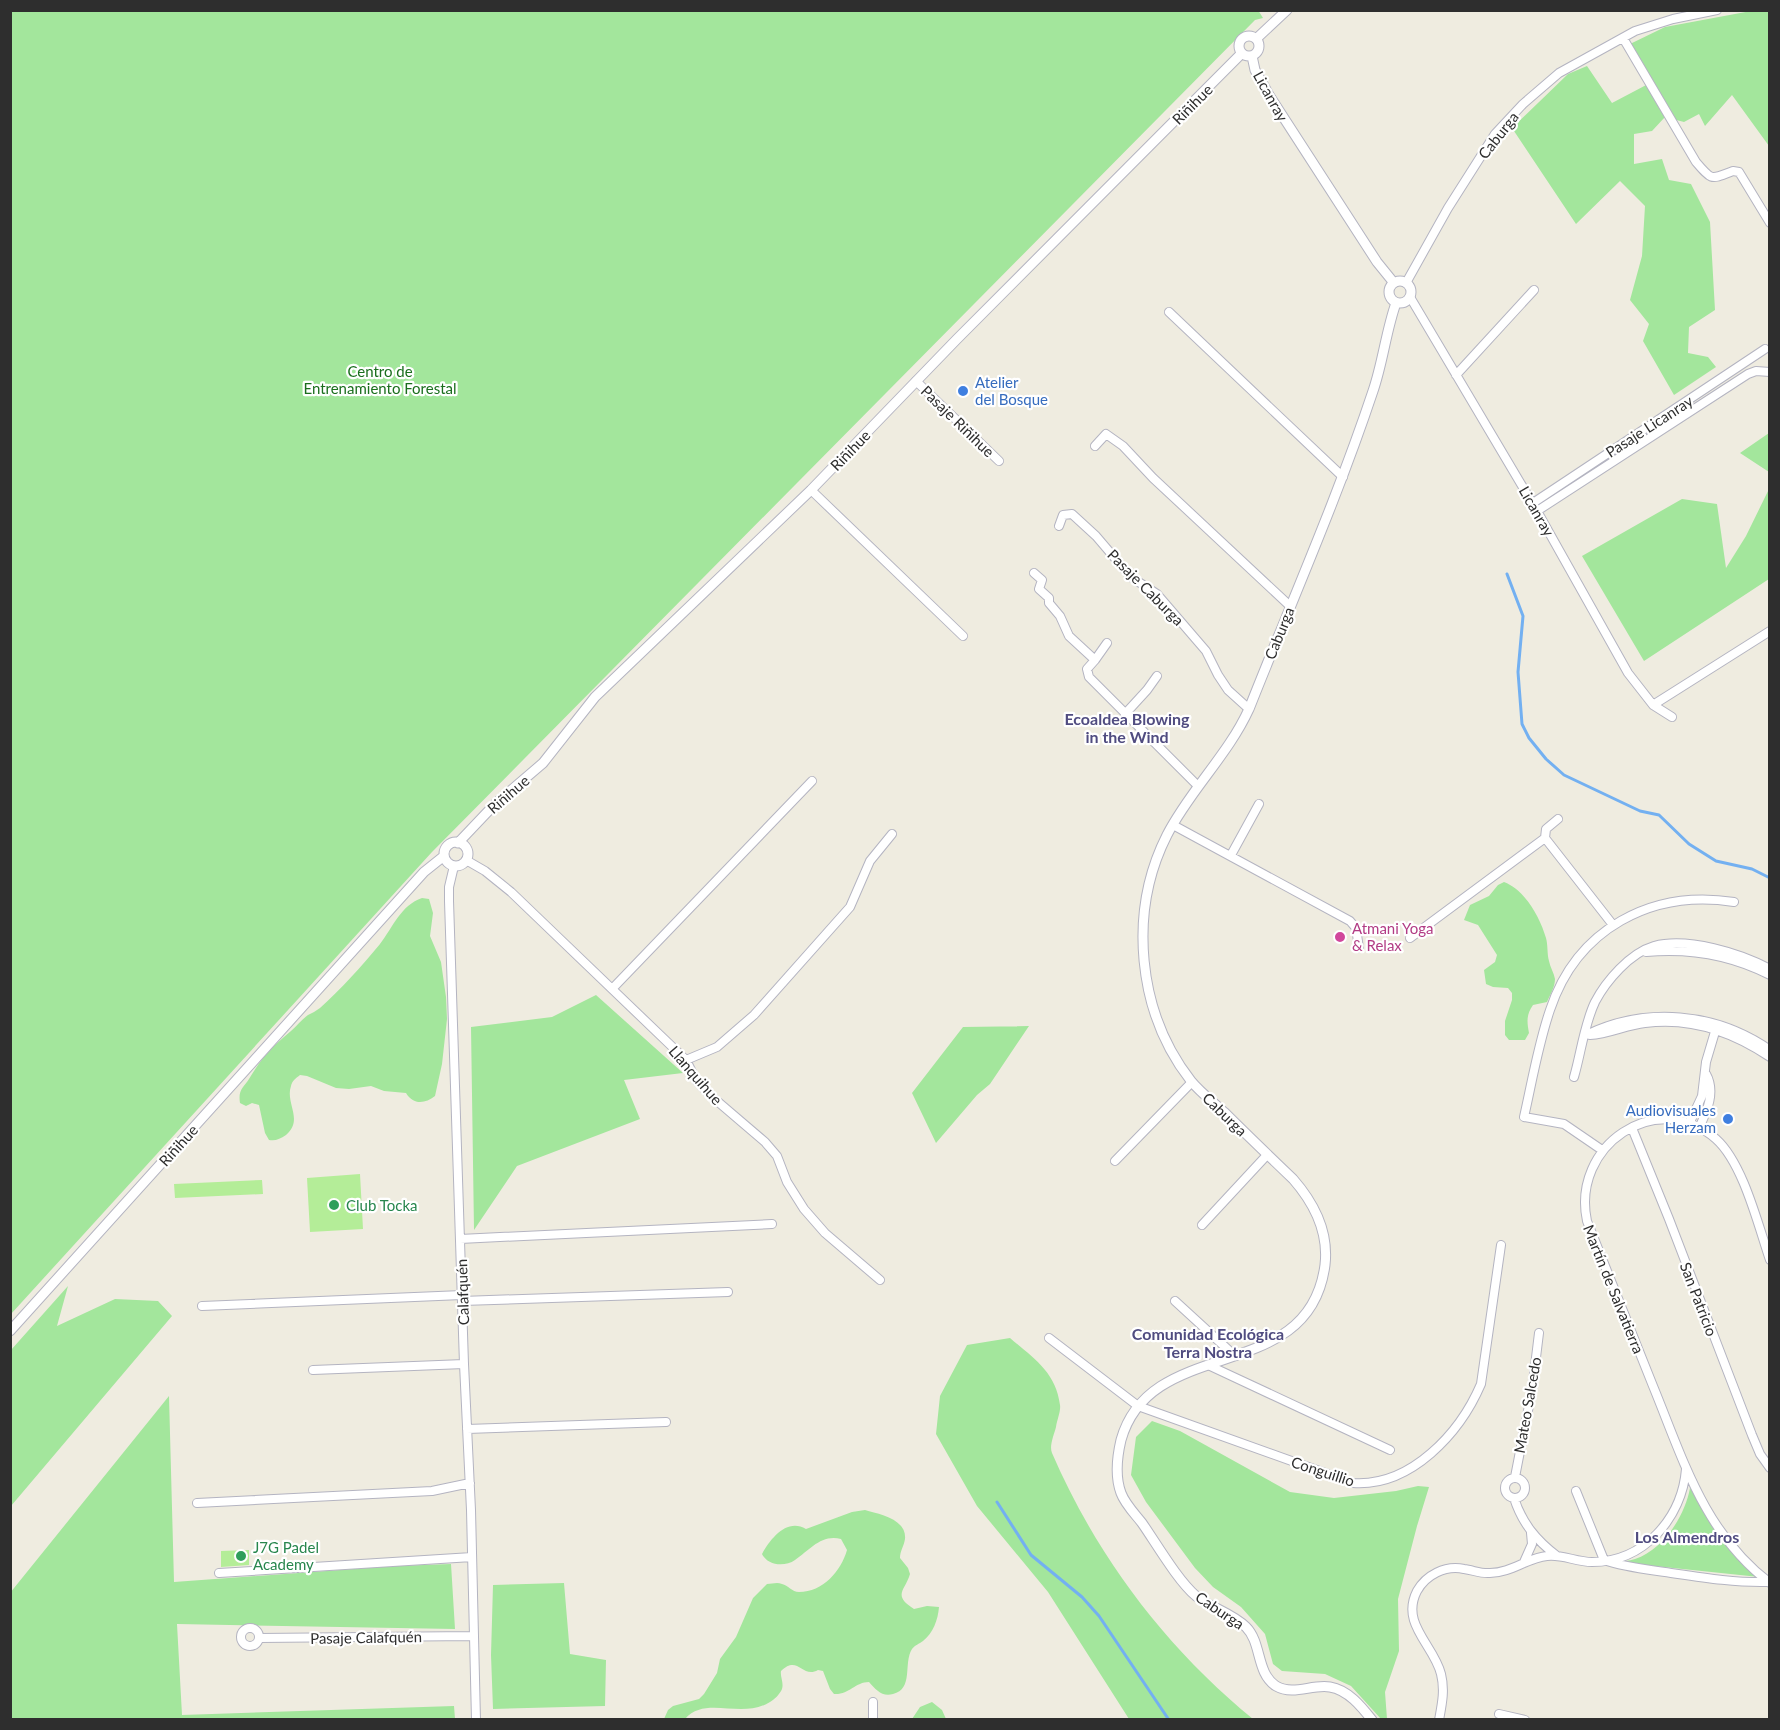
<svg xmlns="http://www.w3.org/2000/svg" width="1780" height="1730" font-family="Lato,sans-serif">
	<style>
		.green { fill: #a3e69c }
		.pitch { fill: #b4ed98 }
		.lines { fill: none; stroke-linecap: round; stroke-linejoin: round }
		.stream { stroke: #73b0f1; stroke-width: 3 }
		.minor-casing { stroke: #b4b4c1; stroke-width: 10 }
		.tertiary-casing { stroke: #b4b4c1; stroke-width: 11 }
		.minor { stroke: #fff; stroke-width: 8 }
		.tertiary { stroke: #fff; stroke-width: 9 }
		.shop-dot { fill: #3f7fe0; stroke: #fff; stroke-width: 2 }
		.hotel-dot { fill: #d1479c; stroke: #fff; stroke-width: 2 }
		.leisure-dot { fill: #2e9e5b; stroke: #fff; stroke-width: 2 }
		.labels { text-anchor: middle; dominant-baseline: central; stroke-width: 4.5; stroke-linejoin: round; paint-order: stroke }
		.street-label { font-size: 15px; fill: #2e2e2e; stroke: #fff }
		.park-label { font-size: 15px; fill: #1a6e1d; stroke: #fff }
		.shop-label { font-size: 15px; fill: #366cbe; stroke: #fff; text-anchor: start }
		.hotel-label { font-size: 15px; fill: #b23c85; stroke: #fff; text-anchor: start }
		.leisure-label { font-size: 15px; fill: #27864d; stroke: #fff; text-anchor: start }
		.neighbourhood-label { font-size: 16px; font-weight: bold; fill: #504c80; stroke: #fff }
	</style>
	<rect width="100%" height="100%" fill="#efece0"/>
	<path class="green" d="M11 10H1258L1263 18 1255 20 432 852 11 1314Z
		M1751 11H1769V146L1732 95 1705 126 1699 114 1684 122 1665 117 1652 131 1634 134V164L1662 159 1669 180 1691 184 1710 222 1715 310 1689 327 1688 353 1708 357 1716 367 1674 395 1643 341 1649 324 1630 300 1642 256 1645 206 1620 181 1576 224 1512 128 1568 74 1587 66 1612 103 1650 83 1630 44 1665 27Z
		M1769 433V472L1740 453Z
		M1769 489V579L1644 661 1582 556 1682 499 1717 504 1726 568 1746 536Z
		M1504 882C1525 890 1540 917 1546 938 1548 945 1547 954 1549 961 1550 967 1554 973 1555 979 1555 987 1550 995 1547 1002L1533 1005C1526 1015 1527 1022 1529 1033L1525 1040H1509L1505 1035V1021L1512 1000V993L1508 988 1493 987 1486 984 1484 970 1495 962 1497 955 1478 925 1464 920 1470 905 1489 896 1498 885Z
		M422 898 429 899 433 913 430 936 441 962 446 997 447 1019 442 1064 435 1096C425 1104 413 1105 406 1093L384 1091 371 1086 349 1089 336 1088 307 1076 300 1075C296 1078 292 1081 291 1086 285 1103 304 1120 286 1135 280 1139 276 1141 269 1140L265 1133 259 1105 252 1103 246 1106 240 1103C238 1090 243 1088 249 1079 262 1057 272 1047 291 1031 297 1026 302 1019 308 1015 312 1013 316 1011 320 1008 340 990 362 966 380 944 393 927 401 905 422 898Z
		M596 995 683 1073 624 1080 640 1119 517 1166 474 1230 471 1027 552 1017Z
		M1029 1026 990 1084 977 1095 936 1143 912 1093 963 1027Z
		M68 1286 57 1326 115 1299 158 1301 172 1316 11 1506V1350Z
		M1010 1338C1033 1358 1056 1372 1060 1405 1061 1411 1057 1420 1056 1427 1054 1435 1049 1446 1052 1453 1097 1557 1166 1648 1253 1719H1129L1048 1592 977 1506 936 1434 940 1396 967 1345Z
		M169 1396 174 1582 395 1566 451 1564 455 1629 177 1624 182 1715 454 1706 455 1719H10V1593Z
		M1152 1421 1180 1431 1290 1492 1334 1498 1396 1491 1418 1486 1429 1487 1417 1526 1398 1599 1399 1651 1385 1692 1387 1719H1381L1351 1686 1325 1674 1282 1671 1273 1664 1265 1634 1241 1607 1213 1587 1195 1568 1146 1502 1131 1475 1136 1437Z
		M1690 1488 1713 1525 1759 1577 1616 1562C1622 1561 1629 1561 1635 1559 1663 1550 1685 1516 1690 1488Z
		M865 1510C879 1514 907 1519 905 1539 904 1546 900 1551 900 1558L908 1568 910 1574C905 1591 892 1595 914 1609L927 1606 939 1607C938 1620 933 1633 923 1641 919 1644 915 1645 912 1649 903 1663 914 1689 893 1694 882 1697 876 1690 869 1682 855 1682 849 1695 834 1694L830 1689 823 1671 818 1670C802 1679 798 1654 781 1671 780 1677 784 1683 782 1689 780 1694 774 1700 770 1702 741 1720 706 1695 685 1719H664L668 1710 673 1706 699 1699 704 1694 717 1673 720 1659 736 1637 753 1598 767 1584C772 1584 777 1582 782 1584 788 1585 792 1592 799 1592 823 1592 841 1571 847 1550L841 1539C821 1534 810 1550 795 1560 785 1567 768 1566 762 1554 771 1538 787 1518 806 1529L852 1512Z
		M564 1583 570 1654 606 1660 605 1706 493 1709 491 1655 493 1585Z
		M932 1702 942 1710 946 1719H912L920 1707Z"/>
	<path class="pitch" d="M360 1174 363 1229 310 1232 307 1178Z
		M262 1180 263 1194 175 1198 174 1184Z
		M249 1550V1565L221 1567V1551Z"/>
	<g class="lines">
		<path class="stream" d="M1507 574 1523 616 1518 672 1522 724 1529 738 1546 759 1564 775 1640 811 1659 815 1689 844 1716 861 1752 869 1770 878
			M997 1502 1031 1555 1082 1597 1099 1616 1169 1720"/>
		<defs>
			<path id="minor" d="M1623 38 1696 162C1713 182 1711 179 1733 171L1739 172 1770 223
				M1406 283 1448 208 1495 134 1523 104 1559 73 1635 31 1673 19 1717 10
				M1410 297 1537 511 1628 673 1653 705 1672 717
				M1169 312 1343 477
				M1456 375 1534 290
				M916 381 999 461
				M1095 446 1106 434 1123 446 1153 478 1290 606
				M811 490 963 636
				M1533 503 1765 349
				M1537 511 1748 374 1756 371 1770 372
				M1059 526 1063 515 1072 514 1096 536 1131 577 1157 594 1206 651 1218 675 1228 690 1249 709
				M1034 573 1042 580 1039 589 1049 598V603L1060 616 1069 636 1095 660 1087 669 1089 677 1198 786
				M1095 660 1107 643
				M1653 705 1770 631
				M1125 714 1147 690 1157 676
				M1558 819 1546 829 1545 838 1613 925
				M1173 825 1350 921 1356 928 1359 948
				M1231 855 1259 804
				M466 860 485 871 511 892 686 1060 696 1080 710 1095 765 1142 777 1156 787 1182 804 1209 825 1233 880 1280
				M454 866 449 887V901L464 1364 471 1510 476 1720
				M1410 938 1545 838
				M1646 952C1690 948 1731 955 1770 975
				M612 989 812 781
				M1586 1035C1646 1006 1715 1012 1770 1050
				M1590 1035C1609 1034 1626 1025 1645 1023 1690 1017 1733 1032 1770 1057
				M686 1060 717 1047 754 1015 850 907 870 861 892 834
				M1574 1077C1581 1053 1584 1025 1595 1002 1606 981 1630 953 1654 946 1688 937 1740 953 1770 969
				M1689 1124 1702 1096 1706 1062 1717 1025
				M1632 1128 1669 1219 1752 1435 1760 1454 1770 1468
				M1699 1128C1707 1111 1716 1092 1706 1074
				M1602 1150 1564 1124 1524 1117C1532 1082 1538 1045 1550 1010 1577 929 1651 889 1734 902
				M1115 1161 1192 1082
				M1202 1225 1267 1155
				M460 1239 772 1224
				M1770 1260C1758 1225 1743 1163 1716 1139 1656 1087 1571 1146 1587 1221 1609 1276 1631 1331 1653 1386 1683 1459 1704 1533 1770 1583
				M462 1301 728 1292
				M1175 1301 1235 1356
				M202 1306 462 1295
				M1049 1338 1138 1406 1353 1483C1411 1487 1460 1433 1481 1384L1501 1245
				M1208 1365 1390 1450
				M313 1370 464 1364
				M467 1429 666 1422
				M1515 1477 1532 1390 1539 1333
				M1505 1488a10 10 0 1 1 20 0a10 10 0 1 1-20 0Z
				M1576 1491 1604 1560C1624 1567 1644 1569 1665 1572 1699 1577 1734 1583 1768 1582
				M1514 1498C1522 1523 1536 1540 1557 1556
				M197 1503 432 1491 470 1483
				M1524 1562 1532 1544 1531 1533
				M219 1573 472 1557
				M241 1637a9 9 0 1 1 18 0a9 9 0 1 1-18 0Z
				M259 1638 473 1636
				M873 1702V1720
				M1499 1714 1525 1720
				M1439 1720C1442 1704 1445 1690 1441 1674 1434 1645 1400 1624 1417 1591 1426 1575 1445 1565 1464 1569 1473 1570 1481 1574 1490 1573 1511 1573 1527 1558 1547 1556 1562 1554 1576 1562 1592 1562 1644 1562 1682 1518 1686 1469"/>
			<path id="tertiary" d="M1239 46a10 10 0 1 1 20 0a10 10 0 1 1-20 0Z
				M1256 39 1287 10
				M1252 56 1255 70 1269 95 1377 262 1394 283
				M1389 292a11 11 0 1 1 22 0a11 11 0 1 1-22 0Z
				M444 854a12 12 0 1 1 24 0a12 12 0 1 1-24 0Z
				M458 843 495 804 543 763 595 697 811 490 957 339 1241 54
				M10 1331 424 872 444 856
				M1372 1720C1361 1706 1348 1690 1330 1687 1311 1684 1294 1696 1276 1686 1256 1673 1262 1643 1246 1627 1232 1613 1211 1608 1196 1596 1178 1581 1156 1543 1142 1523 1135 1514 1125 1504 1121 1493 1115 1477 1117 1457 1121 1440 1151 1333 1309 1387 1325 1265 1329 1231 1314 1203 1293 1179 1270 1157 1247 1135 1224 1112 1213 1102 1200 1092 1191 1081 1137 1012 1128 912 1167 835 1190 790 1228 755 1249 709 1291 603 1337 499 1373 391 1383 362 1386 331 1396 303"/>
		</defs>
		<use href="#minor" class="minor-casing"/>
		<use href="#tertiary" class="tertiary-casing"/>
		<use href="#minor" class="minor"/>
		<use href="#tertiary" class="tertiary"/>
	</g>
	<g class="shop-dot">
		<circle cx="963" cy="391" r="6"/>
		<circle cx="1728" cy="1119" r="6"/>
	</g>
	<circle class="hotel-dot" cx="1340" cy="937" r="6"/>
	<g class="leisure-dot">
		<circle cx="334" cy="1205" r="6"/>
		<circle cx="241" cy="1556" r="6"/>
	</g>
	<g class="labels">
		<g class="street-label">
			<text transform="translate(1271 96) rotate(61)">Licanray</text>
			<text transform="translate(1192 104) rotate(-45)">Riñihue</text>
			<text transform="translate(1498 135) rotate(-52)">Caburga</text>
			<text transform="translate(958 421) rotate(44)">Pasaje Riñihue</text>
			<text transform="translate(1649 426) rotate(-33)">Pasaje Licanray</text>
			<text transform="translate(850 450) rotate(-46)">Riñihue</text>
			<text transform="translate(1537 511) rotate(60)">Licanray</text>
			<text transform="translate(1146 587) rotate(45)">Pasaje Caburga</text>
			<text transform="translate(1279 633) rotate(-68)">Caburga</text>
			<text transform="translate(508 794) rotate(-41)">Riñihue</text>
			<text transform="translate(696 1075) rotate(49)">Llanquihue</text>
			<text transform="translate(1225 1114) rotate(44)">Caburga</text>
			<text transform="translate(178 1145) rotate(-48)">Riñihue</text>
			<text transform="translate(1614 1289) rotate(68)">Martín de Salvatierra</text>
			<text transform="translate(462 1292) rotate(-92)">Calafquén</text>
			<text transform="translate(1699 1299) rotate(69)">San Patricio</text>
			<text transform="translate(1527 1405) rotate(-80)">Mateo Salcedo</text>
			<text transform="translate(1323 1471) rotate(18)">Conguillio</text>
			<text transform="translate(1220 1610) rotate(34)">Caburga</text>
			<text transform="translate(366 1637) rotate(-1)">Pasaje Calafquén</text>
		</g>
		<g class="park-label">
			<text x="380" y="371">Centro de<tspan x="380" dy="17">Entrenamiento Forestal</tspan></text>
		</g>
		<g class="shop-label">
			<text x="975" y="382">Atelier<tspan x="975" dy="17">del Bosque</tspan></text>
			<text x="1716" y="1110" text-anchor="end">Audiovisuales<tspan x="1716" dy="17">Herzam</tspan></text>
		</g>
		<g class="hotel-label">
			<text x="1352" y="928">Atmani Yoga<tspan x="1352" dy="17">&amp; Relax</tspan></text>
		</g>
		<g class="leisure-label">
			<text x="346" y="1205">Club Tocka</text>
			<text x="253" y="1547">J7G Padel<tspan x="253" dy="17">Academy</tspan></text>
		</g>
		<g class="neighbourhood-label">
			<text x="1127" y="718">Ecoaldea Blowing<tspan x="1127" dy="18">in the Wind</tspan></text>
			<text x="1208" y="1333">Comunidad Ecológica<tspan x="1208" dy="18">Terra Nostra</tspan></text>
			<text x="1687" y="1536">Los Almendros</text>
		</g>
	</g>
	<rect width="1780" height="1730" fill="none" stroke="#2e2e2e" stroke-width="24"/>
</svg>
